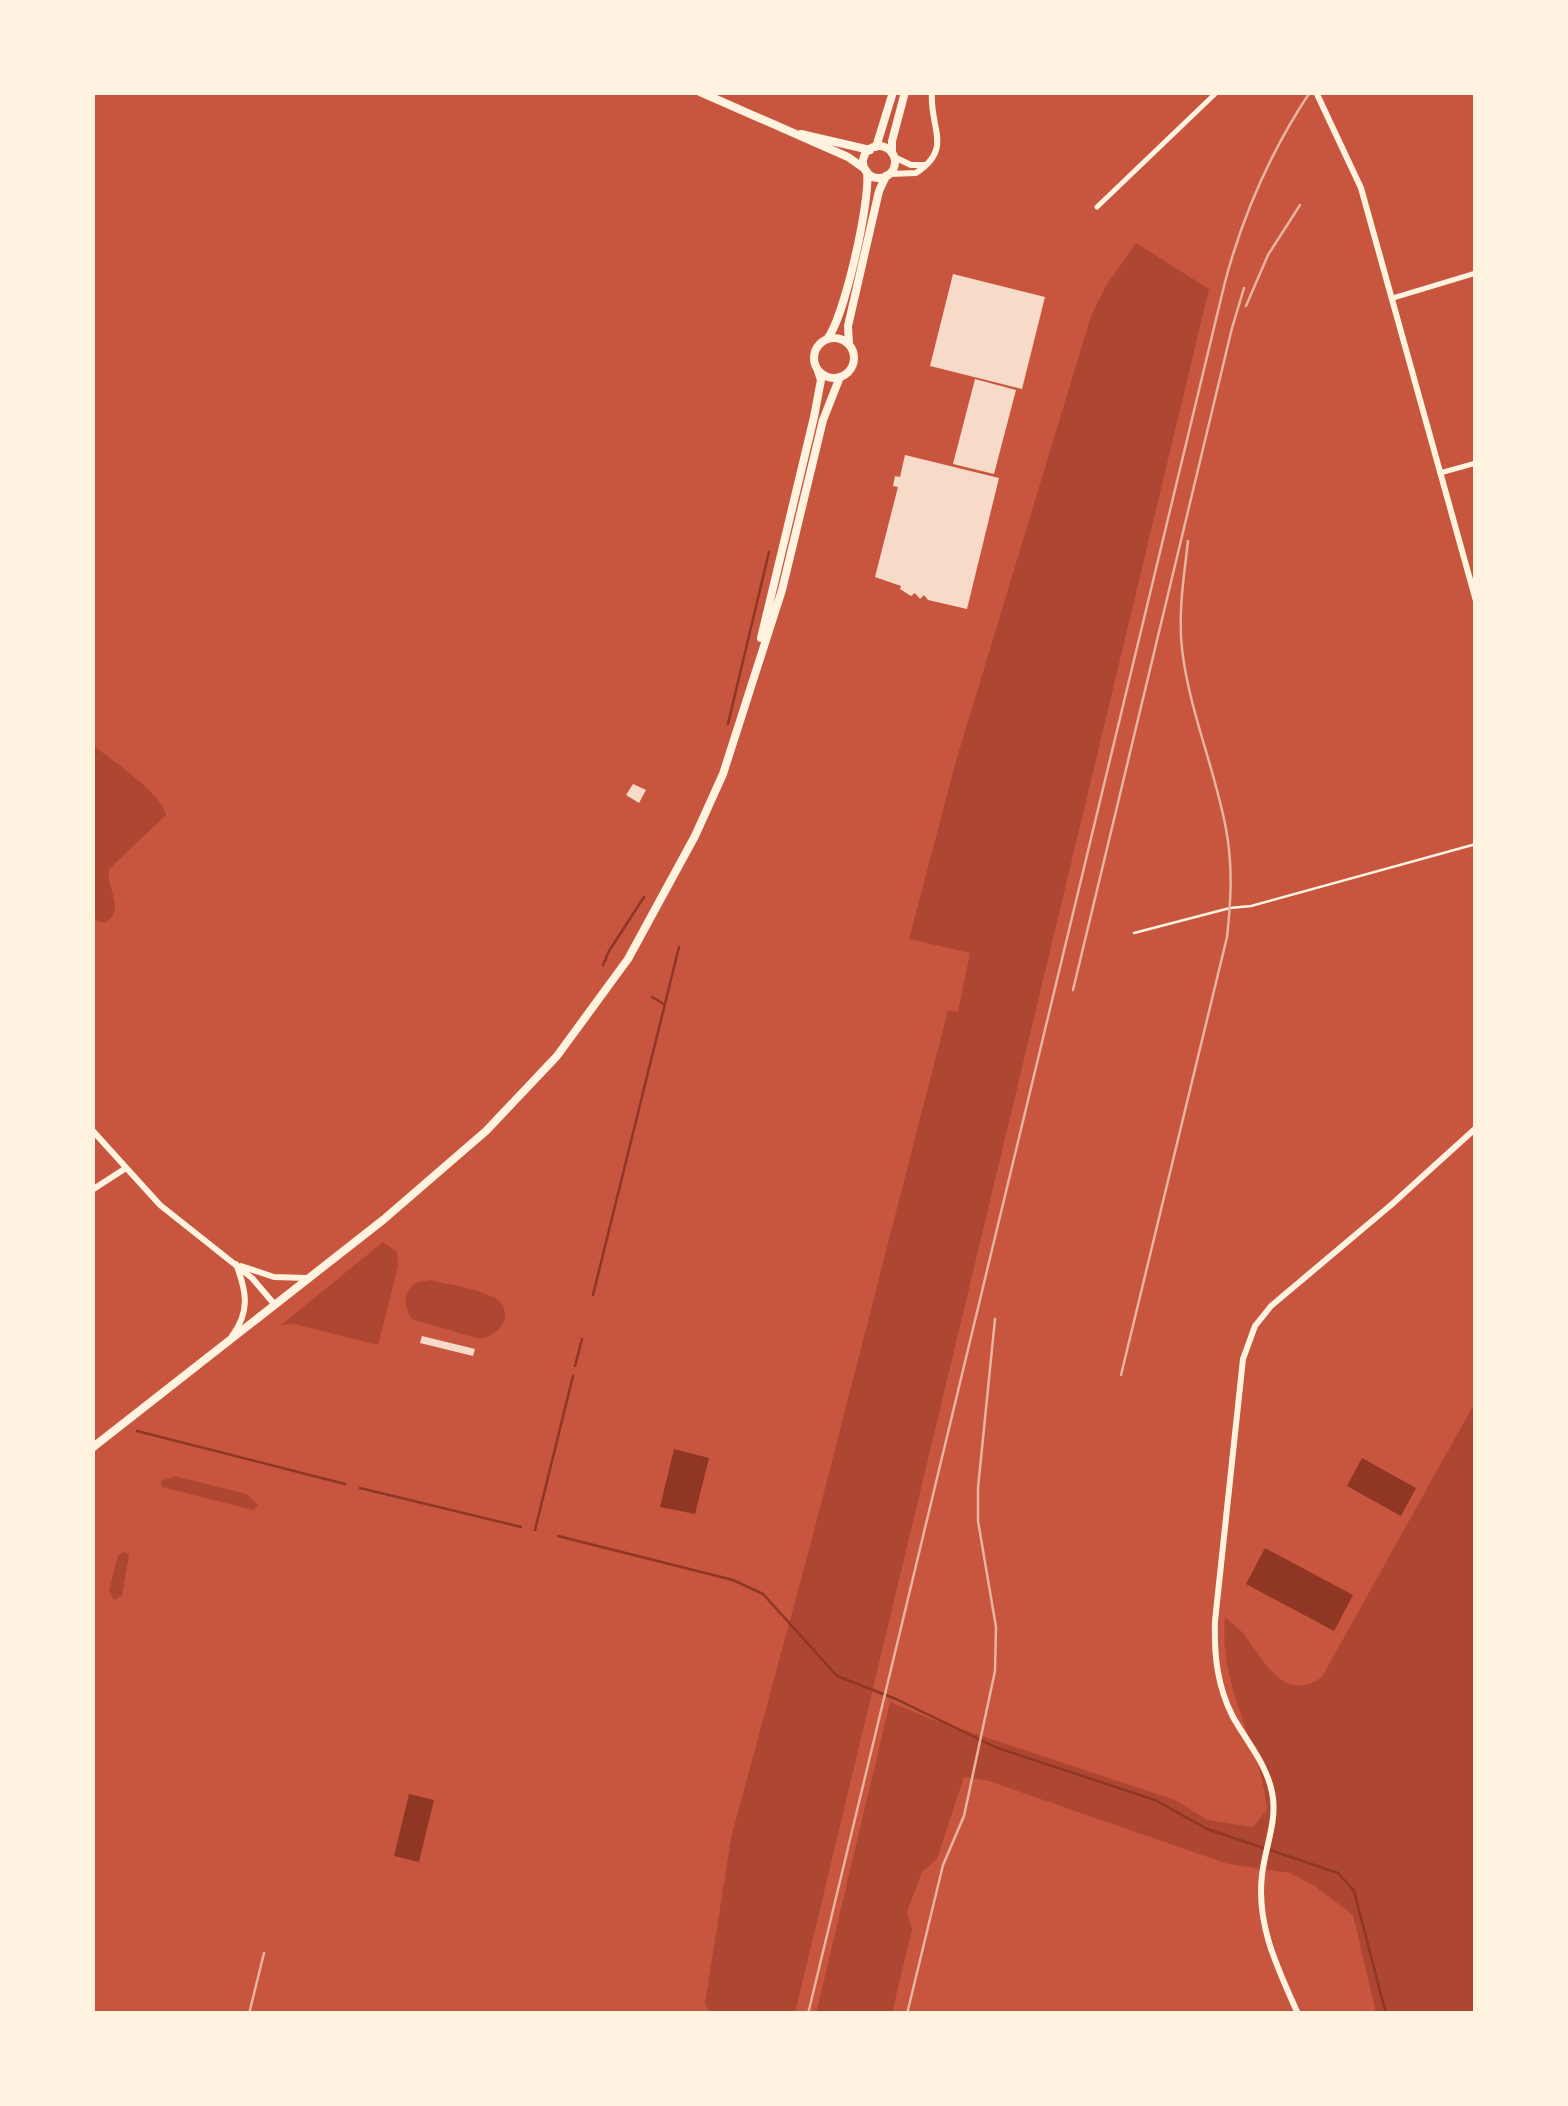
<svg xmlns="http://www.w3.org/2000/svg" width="1568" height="2106" font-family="'Roboto Condensed',sans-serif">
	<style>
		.green { fill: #ae4732 }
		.water { fill: #8f3625 }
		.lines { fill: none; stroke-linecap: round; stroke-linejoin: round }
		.stream { stroke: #8f3625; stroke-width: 2.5 }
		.building { fill: #f7dbc8 }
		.service { stroke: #fff3e0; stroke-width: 2.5 }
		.minor { stroke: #fff3e0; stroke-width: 5 }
		.tertiary { stroke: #fff3e0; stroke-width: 6 }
		.primary { stroke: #fff3e0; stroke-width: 8 }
		.rail { stroke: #e9b49f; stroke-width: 2.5 }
	</style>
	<rect width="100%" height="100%" fill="#c8553d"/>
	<path class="green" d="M1136 243 1209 289 795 2013H710L705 2004 731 1838 813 1535 948 1010 958 1012 970 953 909 939 956 761 1091 316 1106 286Z
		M93 745C111 760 162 793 166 815L109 869C106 890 127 911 104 923L96 920 93 912Z
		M383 1242 397 1252 398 1266 378 1345 295 1324 281 1325Z
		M430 1280C450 1285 475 1288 493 1297 518 1311 500 1340 476 1338L412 1319C403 1305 403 1294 415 1283Z
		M1473 1406 1475 2013H1376L1353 1915 1316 1887 1290 1873 1228 1864 989 1781 964 1777 937 1859 922 1872 907 1912 912 1929 892 2013 816 2014 890 1702 931 1719 1175 1800 1208 1820 1253 1827 1267 1810C1261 1743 1218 1687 1225 1617 1233 1624 1243 1631 1248 1640 1265 1664 1287 1703 1322 1677Z
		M175 1476 247 1494 258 1505 253 1510 162 1487 161 1481Z
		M124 1552 129 1555 122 1596 114 1600 109 1591 118 1555Z"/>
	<path class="water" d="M674 1449 709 1458 695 1514 660 1507Z
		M1362 1458 1416 1488 1401 1516 1347 1486Z
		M1265 1548 1353 1595 1334 1631 1246 1584Z
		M409 1794 434 1800 419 1862 394 1856Z"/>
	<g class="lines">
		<path class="stream" d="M728 724 769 552
			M603 965 609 951 644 897
			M652 997 664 1004
			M593 1295 679 947
			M575 1366 582 1339
			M137 1431 345 1484
			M360 1488 521 1527
			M535 1530 573 1376
			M558 1536 733 1580 763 1594 837 1676 896 1699 995 1747 1155 1800 1207 1829 1338 1873 1354 1891 1386 2014"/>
	</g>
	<path class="building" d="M953 274 1045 297 1022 389 930 366Z
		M975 379 1016 390 994 474 953 464Z
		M905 455 999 478 967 609 928 600 924 595 920 599 915 593 911 596 900 589 901 586 875 577 898 487 893 486 895 476 900 477Z
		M633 784 646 790 639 803 626 795Z
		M422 1336 475 1349 473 1356 420 1343Z"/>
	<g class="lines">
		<path class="service" d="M1134 933 1230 908 1251 906 1476 844"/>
		<path class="minor" d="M1097 207 1217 92
			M1393 298 1476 273
			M1440 473 1476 463"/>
		<path class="tertiary" d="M1316 92 1361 188 1476 601
			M894 157 911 165H926
			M890 174 916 173C954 148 929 128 932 92
			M92 1130 160 1205 252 1278 275 1305
			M92 1190 126 1168
			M241 1266 274 1277 307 1278
			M232 1336C250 1312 247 1292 236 1264
			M1298 2014C1278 1969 1256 1925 1262 1875 1265 1847 1278 1820 1272 1792 1266 1763 1247 1742 1233 1717 1217 1686 1214 1655 1215 1621L1243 1359 1255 1326 1271 1306 1391 1205 1476 1128"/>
		<path class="primary" d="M700 92 848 157 865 169
			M801 134 870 150
			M863 162a16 16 0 1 1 32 0a16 16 0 1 1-32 0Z
			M876 147 893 92
			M892 153V141L905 92
			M814 358a20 20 0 1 1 40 0a20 20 0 1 1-40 0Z
			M827 339C844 319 871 199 867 172
			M849 344 848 326 879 191 886 176
			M761 638 814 417 821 380 818 371
			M92 1448 383 1220 486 1131 557 1056 628 959 695 836 723 774 782 590 823 420 840 377"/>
		<path class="rail" d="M1246 306 1268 255 1300 205
			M1073 990 1232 328 1244 288
			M1121 1375 1227 937C1231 901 1233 866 1226 829 1215 769 1189 710 1182 649 1178 612 1184 577 1188 541
			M249 2014 264 1953
			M808 2014 1225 282C1243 214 1271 151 1310 92
			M907 2014 943 1865 964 1816 995 1671 996 1627 978 1521V1488L995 1319"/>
	</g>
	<rect width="1568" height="2106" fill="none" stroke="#fff3e0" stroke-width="190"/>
</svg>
